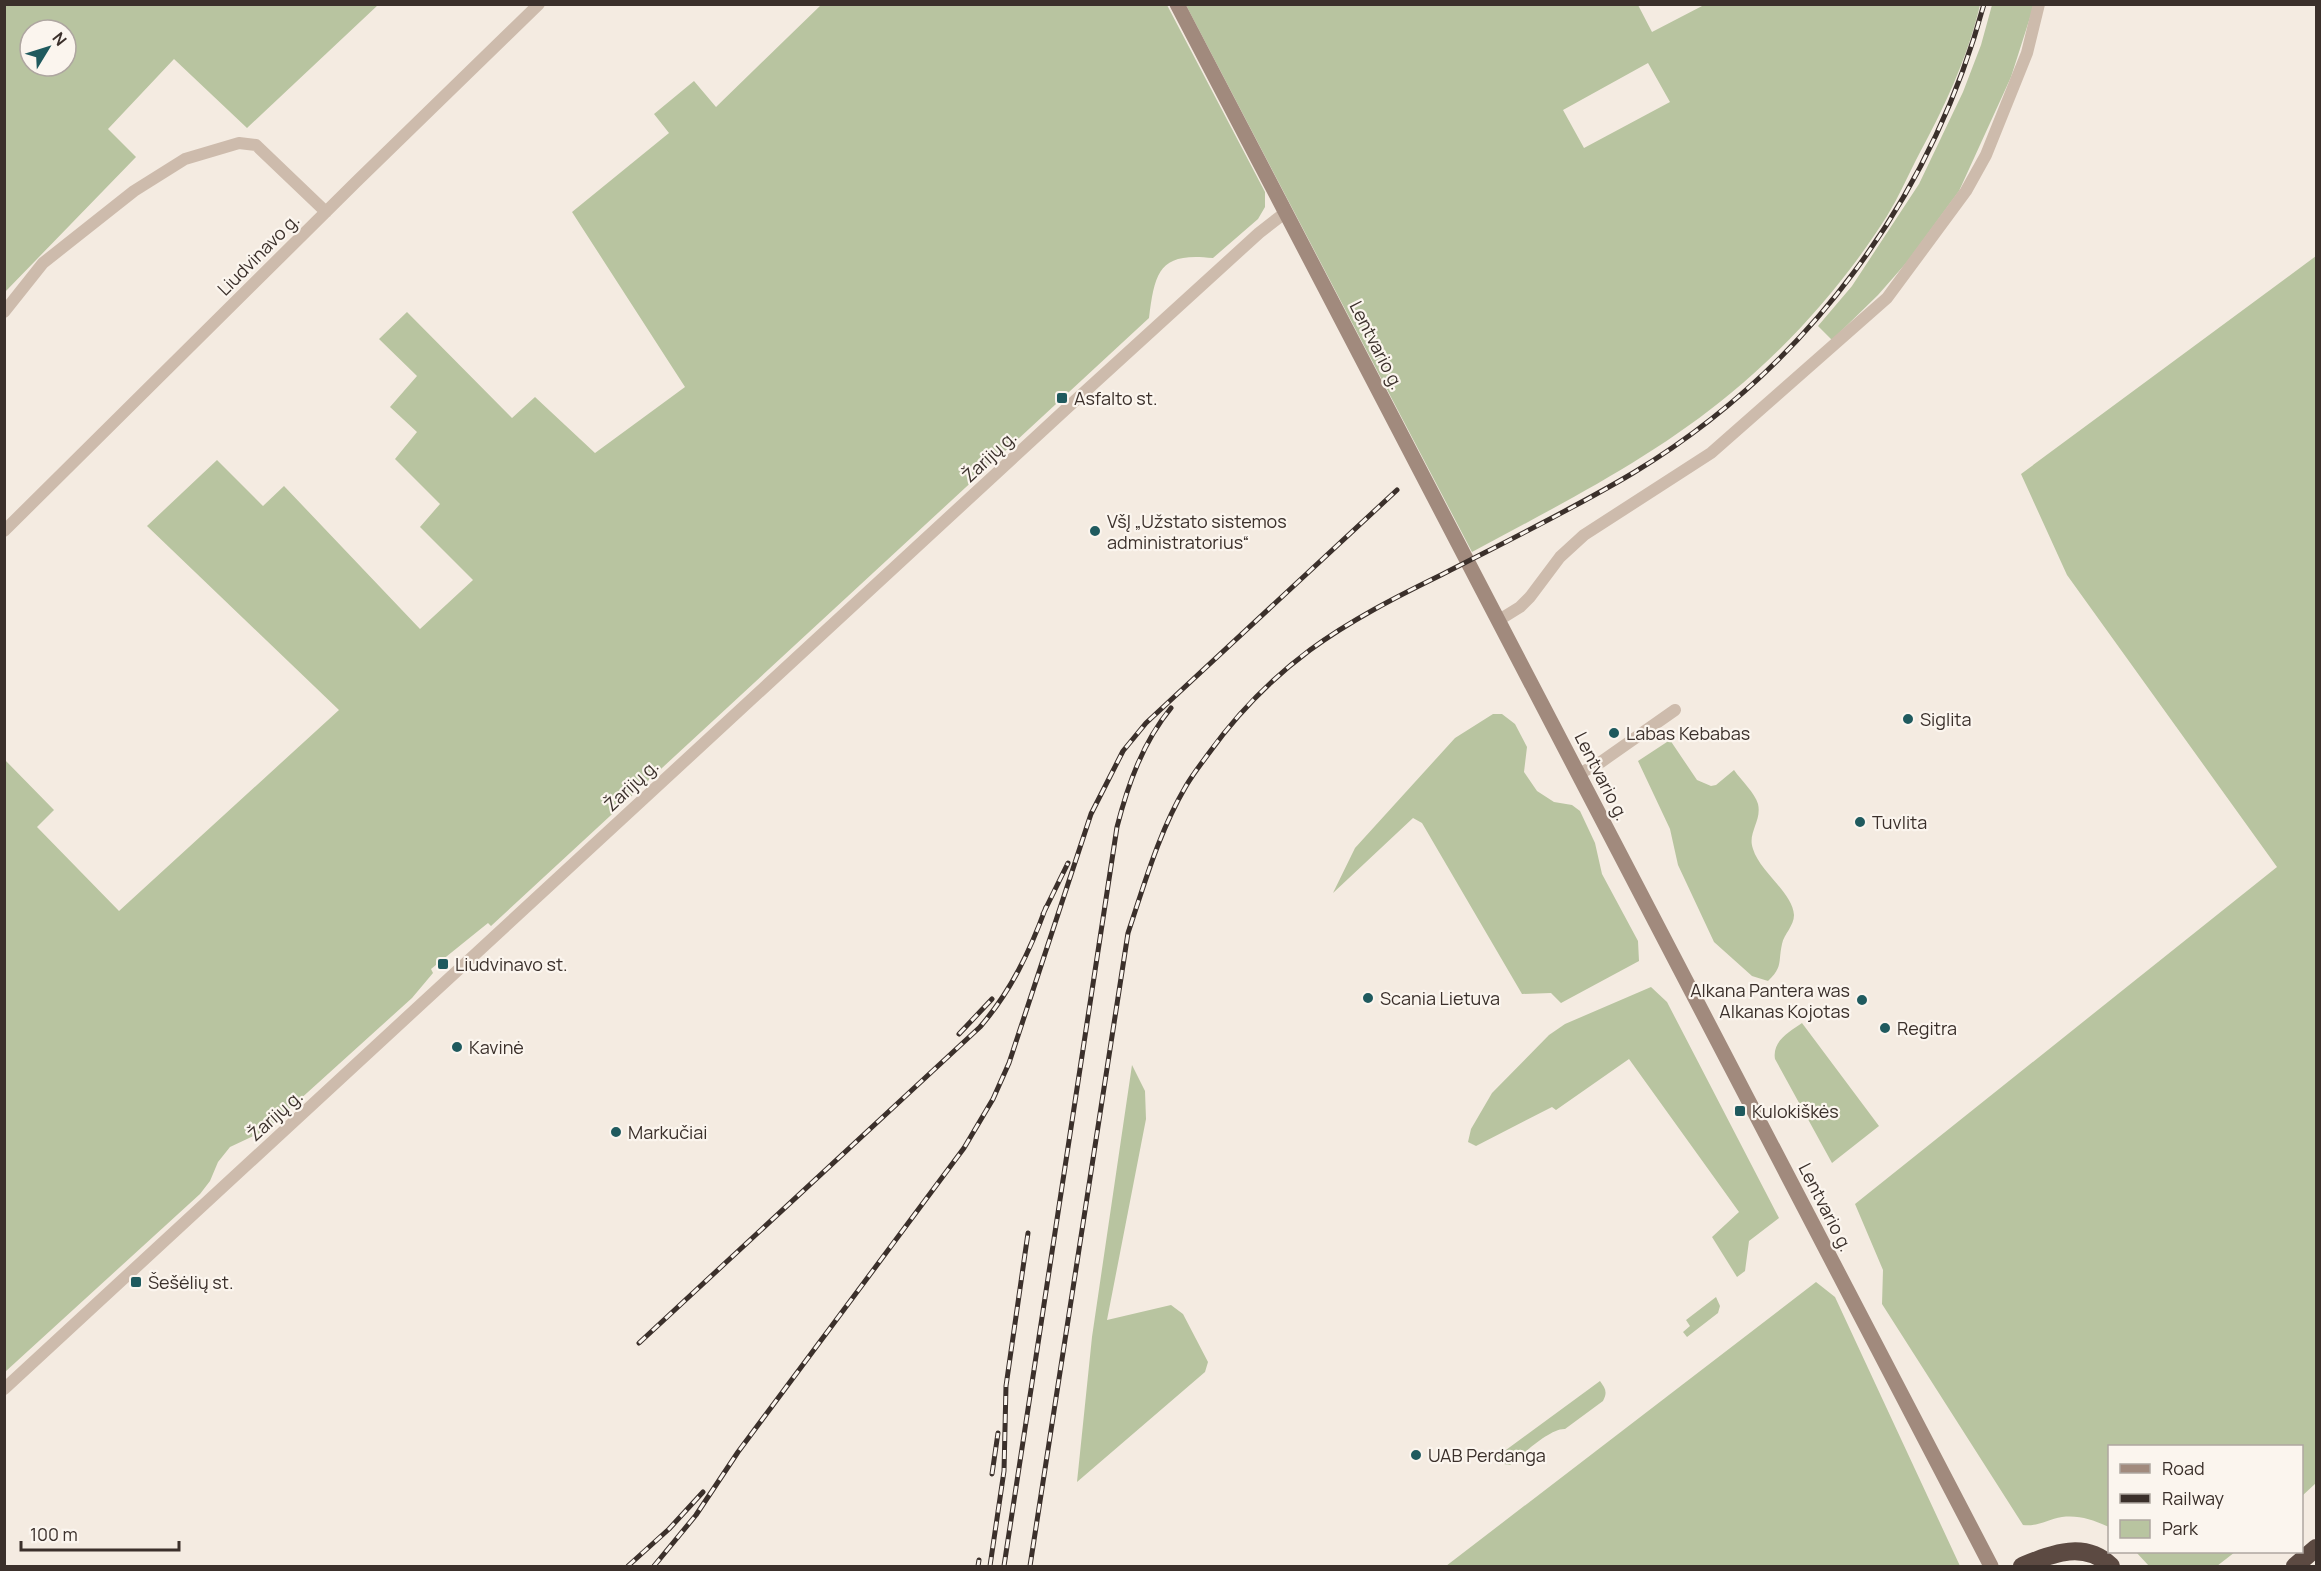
<svg xmlns="http://www.w3.org/2000/svg" width="2321" height="1571" font-family="Manrope,sans-serif">
	<style>
		.green { fill: #b8c4a0; fill-rule: evenodd }
		.lines { fill: none; stroke-linecap: round; stroke-linejoin: round }
		.street { stroke: #cdbbac; stroke-width: 12 }
		.secondary { stroke: #a18a7d; stroke-width: 15 }
		.highway { stroke: #5c4a42; stroke-width: 18 }
		.rail-casing { stroke: #3b302b; stroke-width: 5 }
		.rail { stroke: #fbf5ee; stroke-width: 3; stroke-dasharray: 9; stroke-linecap: butt }
		.poi-dot { fill: #1f5a5e; stroke: #fbf5ee; stroke-width: 2 }
		.labels { text-anchor: middle; dominant-baseline: central; stroke-width: 4.5; stroke-linejoin: round; paint-order: stroke }
		.street-label { font-size: 18px; fill: #3b302b; stroke: #fbf5ee }
		.poi-label { font-size: 18px; fill: #3b302b; stroke: #fbf5ee; text-anchor: start }
	</style>
	<rect width="100%" height="100%" fill="#f4ebe1"/>
	<path class="green" d="M5 4H378V5L247 128 174 59 108 129 136 157 5 292ZM30 30H66V66H30Z
		M821 5H1167L1265 192V207L1258 219 1213 258C1160 252 1155 270 1149 318L491 926 488 923 431 969 433 973 412 998 266 1130 230 1147 218 1162 210 1181 200 1194 5 1372V760L54 810 37 827 119 911 339 710 147 526 217 460 263 506 284 486 420 629 473 580 420 527 440 504 395 459 417 432 390 407 417 376 379 339 407 312 512 418 535 397 595 453 685 387 572 212 669 133 654 114 694 81 716 107Z
		M1186 5H1638L1652 32 1704 5H1980C1967 60 1943 110 1916 160 1907 178 1898 198 1887 216 1846 281 1791 344 1731 393 1653 458 1561 504 1472 552ZM1648 63 1670 102 1584 148 1563 110Z
		M1992 5H2034L2011 77 1959 191 1907 262 1878 295 1832 340 1818 326 1852 286 1919 184 1963 92 1981 45Z
		M2316 256V1483L2302 1496V1446H2110L2109 1527C2093 1520 2080 1515 2062 1517 2048 1519 2038 1527 2023 1525L1882 1304 1883 1270 1855 1204 2277 867 2067 575 2021 474Z
		M1493 714H1502L1515 724 1527 747 1524 772 1537 791 1554 802 1572 805 1580 811 1595 843 1602 874 1638 941 1639 961 1561 1003 1551 993 1522 994 1422 823 1413 818 1333 893 1355 848 1455 738Z
		M1670 740 1697 780 1711 786 1716 785 1734 770C1741 780 1755 793 1758 804 1762 821 1747 833 1753 849 1760 872 1793 893 1794 915 1794 926 1784 934 1782 944 1778 962 1783 967 1768 981L1752 976 1714 942 1678 865 1670 829 1638 761Z
		M1651 987 1667 1002 1779 1218 1749 1241 1745 1271 1737 1277 1712 1237 1739 1212 1629 1059 1556 1110 1552 1107 1476 1146 1468 1142 1471 1129 1492 1093 1549 1035 1565 1024Z
		M1802 1023 1879 1126 1832 1163 1775 1059C1772 1041 1789 1032 1802 1023Z
		M1132 1065 1145 1091 1146 1119 1107 1320 1171 1305 1183 1314 1208 1362 1205 1372 1077 1482 1092 1337Z
		M1816 1282 1835 1297 1960 1566H1446Z
		M1716 1297 1720 1306 1718 1313 1687 1337 1683 1332 1690 1326 1686 1320Z
		M1600 1381C1605 1388 1608 1392 1603 1401L1565 1429C1550 1428 1522 1455 1510 1465L1504 1464 1495 1458Z
		M2136 1552H2235L2217 1566H2149Z"/>
	<g class="lines">
		<path class="street" d="M4 312 43 263 134 191 185 159 239 143 256 145 326 212
			M4 531 356 182 539 4
			M1499 620 1520 607 1530 597 1560 557 1584 535 1711 453 1887 298 1966 191 1986 155 2027 53 2039 4
			M1579 774 1601 762 1675 710
			M4 1389 1079 397 1259 233 1286 212"/>
		<path class="secondary" d="M1177 4 1991 1566"/>
		<path class="highway" d="M2022 1566C2052 1554 2084 1540 2111 1566
			M2295 1566 2316 1548"/>
		<defs>
			<path id="rail" d="M1043 914 1068 863
				M959 1034 992 999
				M639 1343 980 1027C1011 991 1030 951 1046 907
				M992 1474 998 1433
				M628 1566 669 1529 703 1492
				M654 1566 696 1515 738 1452 964 1148 993 1099 1009 1063 1091 814 1123 751 1146 723 1397 490
				M978 1566 979 1560
				M990 1566 1004 1471 1006 1386 1028 1233
				M1004 1566 1117 827C1128 784 1143 742 1171 708
				M1030 1566 1128 933C1145 882 1159 832 1186 786 1193 774 1201 764 1209 753 1237 714 1271 679 1310 650 1351 620 1396 597 1441 575 1505 542 1571 510 1633 473 1807 368 1931 199 1984 4"/>
		</defs>
		<use href="#rail" class="rail-casing"/>
		<use href="#rail" class="rail"/>
	</g>
	<g class="poi-dot">
		<rect x="1056" y="392" width="12" height="12" rx="3"/>
		<circle cx="1095" cy="531" r="6"/>
		<circle cx="1908" cy="719" r="6"/>
		<circle cx="1614" cy="733" r="6"/>
		<circle cx="1860" cy="822" r="6"/>
		<rect x="437" y="958" width="12" height="12" rx="3"/>
		<circle cx="1368" cy="998" r="6"/>
		<circle cx="1862" cy="1000" r="6"/>
		<circle cx="1885" cy="1028" r="6"/>
		<circle cx="457" cy="1047" r="6"/>
		<rect x="1734" y="1105" width="12" height="12" rx="3"/>
		<circle cx="616" cy="1132" r="6"/>
		<rect x="130" y="1276" width="12" height="12" rx="3"/>
		<circle cx="1416" cy="1455" r="6"/>
	</g>
	<g class="labels">
		<g class="street-label">
			<text transform="translate(258 254) rotate(-45)">Liudvinavo g.</text>
			<text transform="translate(1377 345) rotate(63)">Lentvario g.</text>
			<text transform="translate(989 456) rotate(-43)">Žarijų g.</text>
			<text transform="translate(1602 776) rotate(63)">Lentvario g.</text>
			<text transform="translate(631 785) rotate(-43)">Žarijų g.</text>
			<text transform="translate(275 1115) rotate(-42)">Žarijų g.</text>
			<text transform="translate(1826 1207) rotate(63)">Lentvario g.</text>
		</g>
		<g class="poi-label">
			<text x="1074" y="398">Asfalto st.</text>
			<text x="1107" y="521">VšĮ „Užstato sistemos<tspan x="1107" dy="21">administratorius“</tspan></text>
			<text x="1920" y="719">Siglita</text>
			<text x="1626" y="733">Labas Kebabas</text>
			<text x="1872" y="822">Tuvlita</text>
			<text x="455" y="964">Liudvinavo st.</text>
			<text x="1850" y="990" text-anchor="end">Alkana Pantera was<tspan x="1850" dy="21">Alkanas Kojotas</tspan></text>
			<text x="1380" y="998">Scania Lietuva</text>
			<text x="1897" y="1028">Regitra</text>
			<text x="469" y="1047">Kavinė</text>
			<text x="1752" y="1111">Kulokiškės</text>
			<text x="628" y="1132">Markučiai</text>
			<text x="148" y="1282">Šešėlių st.</text>
			<text x="1428" y="1455">UAB Perdanga</text>
		</g>
	</g>
	<rect width="2321" height="1571" fill="none" stroke="#3b302b" stroke-width="12"/>
	<rect x="2108" y="1445" width="195" height="108" fill="#fbf5ee" stroke="#aea6a0" stroke-width="1.5"/>
	<rect x="2120" y="1464" width="30" height="9" fill="#a18a7d" stroke="#aea6a0" stroke-width="1.5"/>
	<text x="2162" y="1475" font-size="18" fill="#3b302b">Road</text>
	<rect x="2120" y="1494" width="30" height="9" fill="#3b302b" stroke="#aea6a0" stroke-width="1.5"/>
	<text x="2162" y="1505" font-size="18" fill="#3b302b">Railway</text>
	<rect x="2120" y="1520" width="30" height="18" fill="#b8c4a0" stroke="#aea6a0" stroke-width="1.5"/>
	<text x="2162" y="1535" font-size="18" fill="#3b302b">Park</text>
	<g transform="translate(48 48) rotate(52)"><circle r="28" fill="#fbf5ee" stroke="#aea6a0" stroke-width="1.5"/>
	<path d="M0-4.5L10 22L0 15L-10 22Z" fill="#1f5a5e"/>
	<text y="-9" font-size="16" font-weight="bold" text-anchor="middle" fill="#3b302b">N</text>
	</g>
	<path d="M21 1541v9h158v-9" fill="none" stroke="#3b302b" stroke-width="3"/>
	<text x="30" y="1541" font-size="18" fill="#3b302b" stroke="#fbf5ee" stroke-width="4.5" paint-order="stroke">100 m</text>
</svg>
